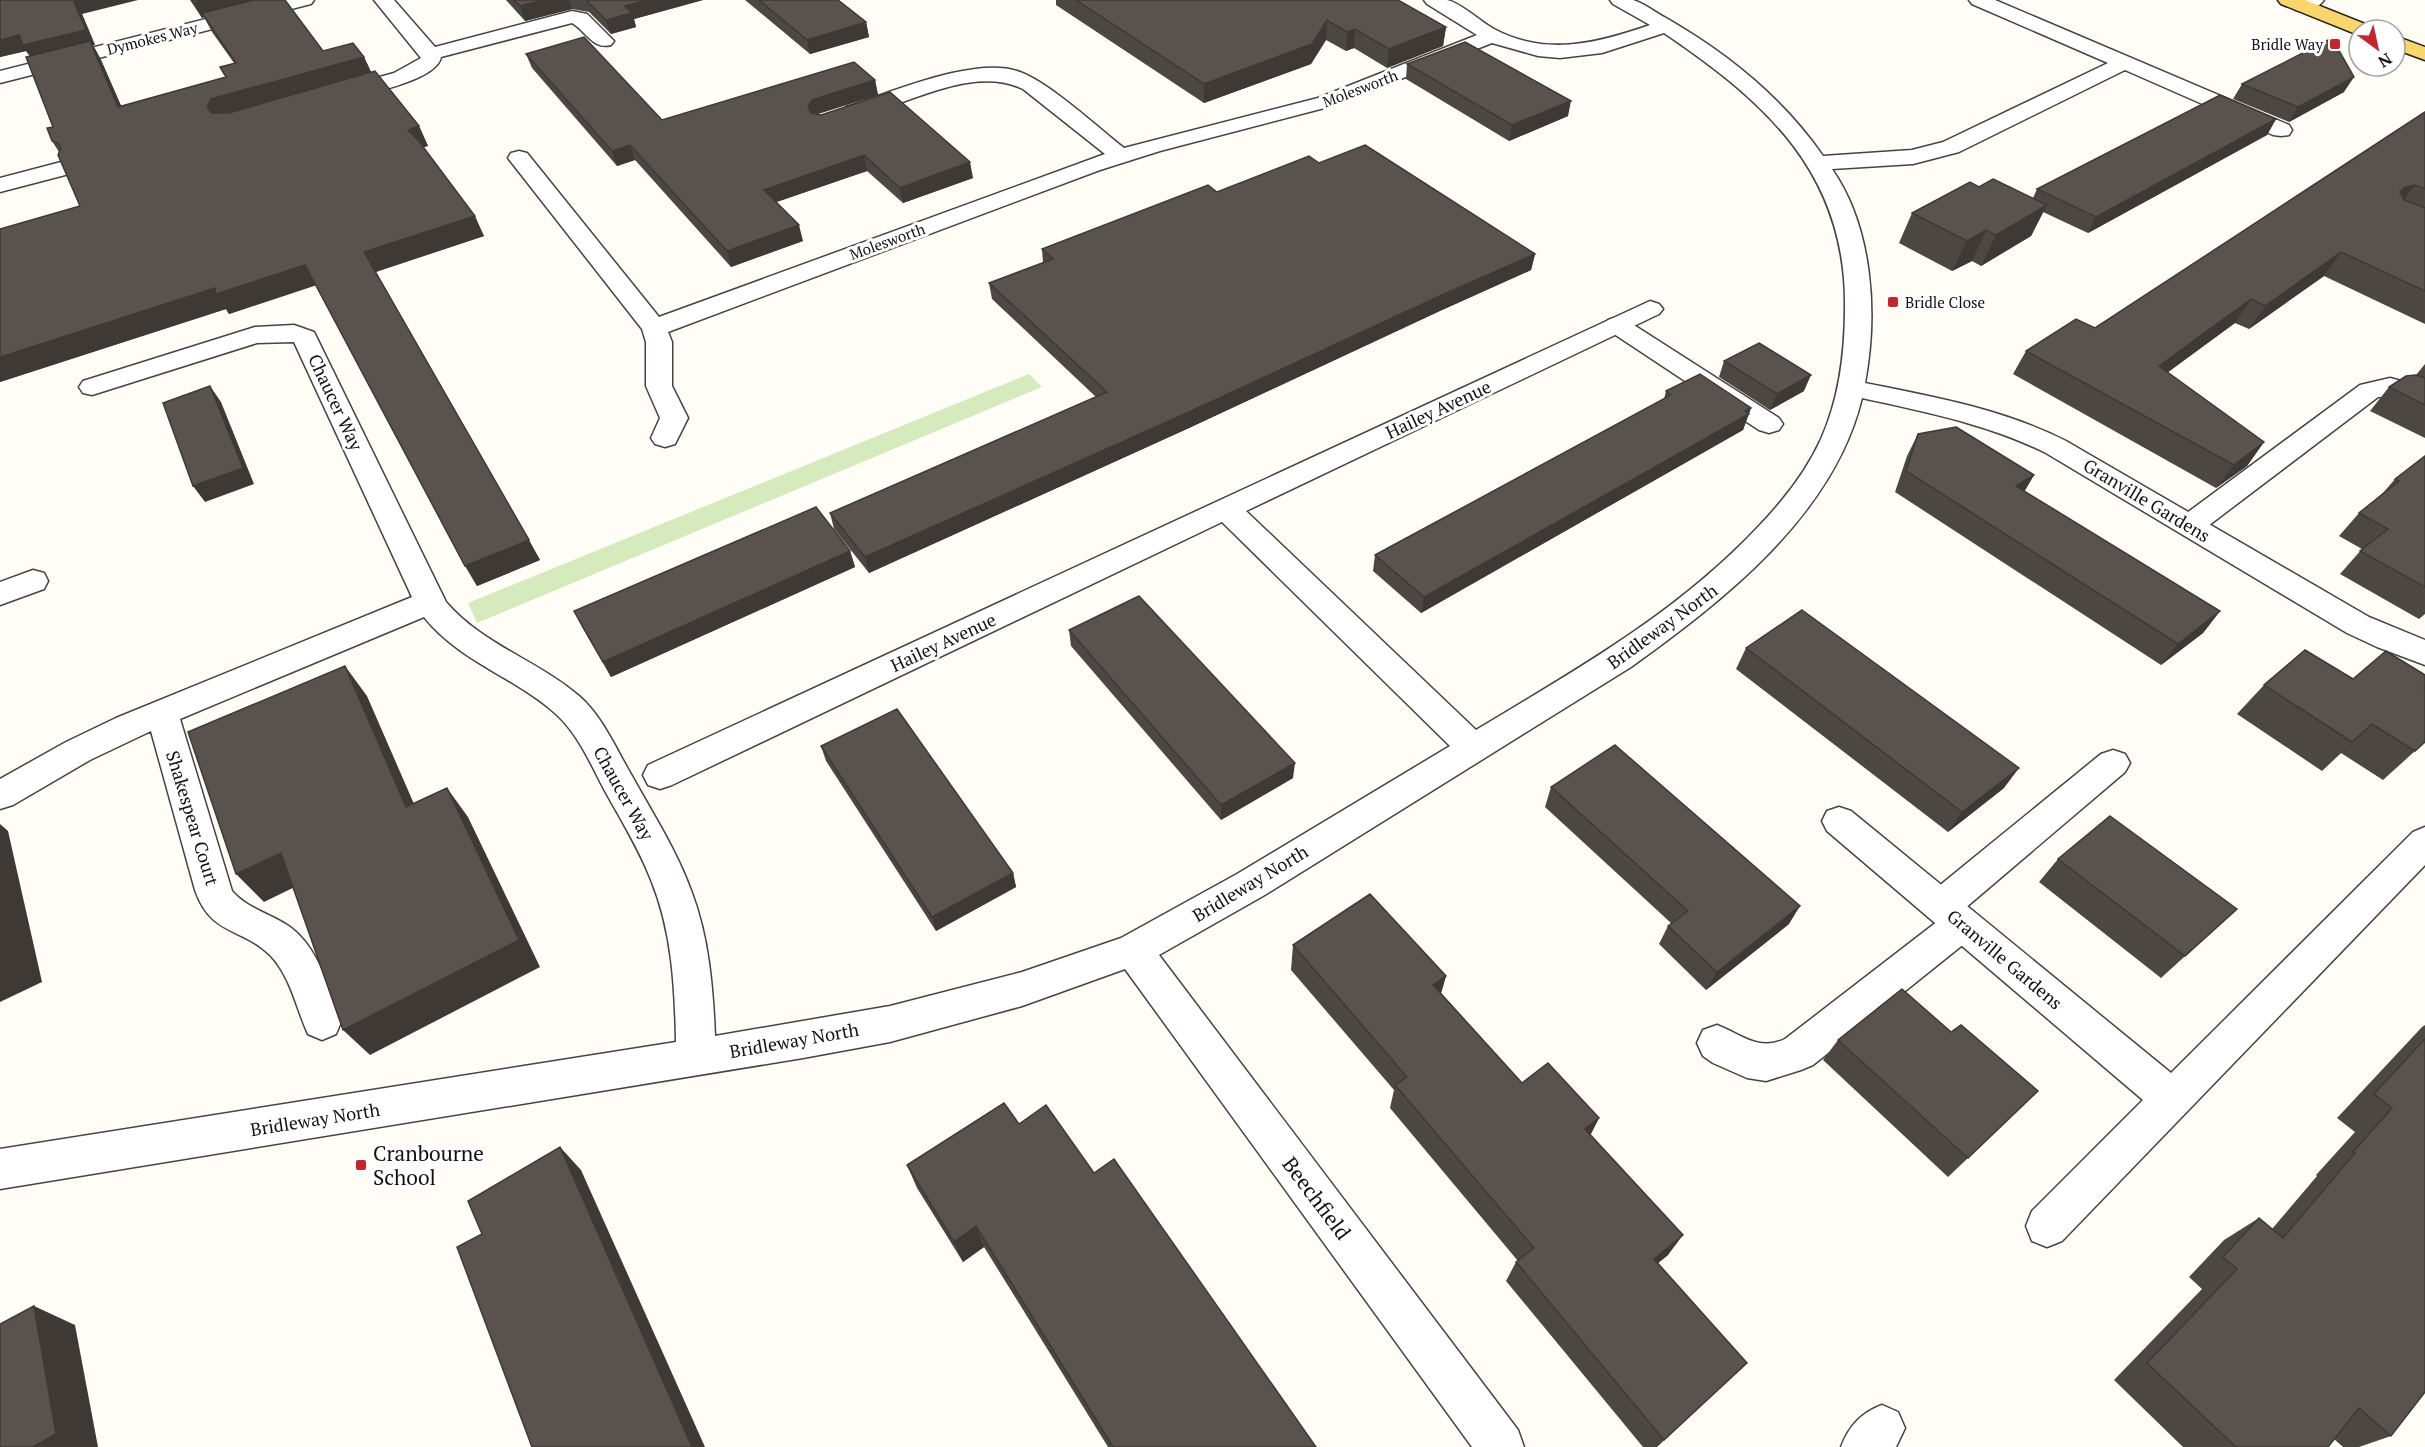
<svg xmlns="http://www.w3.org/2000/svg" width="2425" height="1447" font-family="'PT Serif',serif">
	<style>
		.green { fill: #d5ebbd }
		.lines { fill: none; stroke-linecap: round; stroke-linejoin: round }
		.lane-casing { stroke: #444; stroke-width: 3 }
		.street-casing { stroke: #444; stroke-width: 3 }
		.primary-casing { stroke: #222; stroke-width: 3 }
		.lane { fill: #fff; fill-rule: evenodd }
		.street { fill: #fff; fill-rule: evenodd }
		.primary { fill: #f9d66b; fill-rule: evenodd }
		.wall { fill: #4d4742 }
		.shaded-wall { fill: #3f3936 }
		.building { fill: #5a524d; stroke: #3f3936; stroke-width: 1.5 }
		.poi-dot { fill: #c4262e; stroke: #fff; stroke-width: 2 }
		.labels { text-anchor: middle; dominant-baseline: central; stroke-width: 6; stroke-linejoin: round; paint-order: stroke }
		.far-street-label { font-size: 15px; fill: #111; stroke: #fff }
		.far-poi-label { font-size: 15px; fill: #111; stroke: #fff; text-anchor: end }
		.street-label { font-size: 18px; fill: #111; stroke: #fff }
		.near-poi-label { font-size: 21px; fill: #111; stroke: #fff; text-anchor: start }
		.near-street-label { font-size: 21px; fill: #111; stroke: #fff }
	</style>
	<rect width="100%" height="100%" fill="#fffdf5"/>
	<path class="green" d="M1029 374 1042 387 477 623 468 603Z"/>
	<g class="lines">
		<defs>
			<path id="lane" d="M2300 0H2324C2317 9 2306 13 2296 10L2293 6Z
				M1617 317 1626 320 1779 418 1783 424 1779 430 1769 433 1759 430 1608 330 1604 325 1608 320Z
				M2390 378 2425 387V405L2397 396 2378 397 2200 532 2190 535 2180 532 2175 525 2180 518 2360 385Z
				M33 570 44 573 48 581 44 589 0 605V582Z
				M2113 750 2125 754 2130 763 2125 772 1964 909 1975 913 1980 924 1975 935 1813 1065 1801 1070 1766 1081 1747 1078 1713 1063 1703 1056 1697 1043 1703 1030 1717 1025C1741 1034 1758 1052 1785 1039L1938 921 1928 917 1923 906 1928 895 2101 754Z"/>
			<path id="street" d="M281 0H314L311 4 0 83V71Z
				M374 0H394L435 47 572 11 587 14 614 41 611 45C593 50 586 31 572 23L441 57C437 81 362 95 340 100L333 98 330 94 333 90 394 73 421 58Z
				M1424 0C1431 0 1441 0 1447 0 1461 3 1481 22 1494 29 1546 57 1598 43 1650 25L1613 4 1610 0C1617 0 1627 0 1633 0 1644 3 1656 13 1666 18 1727 53 1783 98 1823 156L1912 150 1943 142 2108 63 1972 4 1969 0H1995L2289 125 2292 130 2289 135 2281 136 2273 135 2125 70 1959 152 1913 164 1832 169C1873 228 1878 314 1865 383 1934 397 2003 409 2066 441L2369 617 2425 640V665L2377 647 2347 633 2046 453C1988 424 1925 412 1862 398 1834 515 1723 601 1631 667L1263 896 1159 955 1518 1430 1524 1447H1472L1125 969 1022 1006 890 1042 803 1058 0 1189V1149L676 1042C675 987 672 931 651 880 639 849 621 820 605 791 591 765 579 735 556 714 515 677 460 662 424 617L180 719 232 891C247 908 268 913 287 925 318 945 329 989 341 1022L336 1034 322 1040 308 1034C296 1008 291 977 270 955 241 927 211 936 195 890L151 731 90 760 13 805 0 809V779L66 742 116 718 412 597 294 342 257 343 92 395 83 393 79 387 83 381 255 327 294 325 314 332 446 602C483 645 537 660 579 696 603 717 616 749 632 776 653 814 677 851 692 893 709 938 713 988 715 1036L890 1006 1022 972 1121 938 1237 874 1450 746 1222 522 672 785 660 789 648 785 643 775 648 765 1650 301 1659 304 1663 309 1659 314 1246 511 1476 730C1576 670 1677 613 1758 527 1783 501 1806 472 1821 439 1840 397 1845 351 1845 306 1846 173 1766 102 1664 33L1602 53 1560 58 1538 56 1492 43 1332 106 1160 151 1100 170 668 332 672 342V386L688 418 675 444 665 447 655 444 651 438 660 418 646 386V342L642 329 508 158 511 153 519 151 527 153 659 317 1105 154 1023 89C972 64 905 106 854 118L846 117 843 112 846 107C890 93 976 55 1020 72 1051 84 1096 126 1124 148L1318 98 1477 35 1427 4Z
				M61 162 69 164 72 169 69 174 0 192V178Z
				M1839 807 1851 811 2171 1073 2413 832 2425 827V865L2062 1241 2047 1247 2032 1241 2026 1226 2032 1211 2143 1100 1827 831 1822 821 1827 811Z
				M1882 1405 1898 1412 1905 1428 1896 1447H1841C1849 1426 1861 1413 1882 1405Z"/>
			<path id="primary" d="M2278 0H2305L2370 26 2373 30H2359V35L2356 34 2281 4Z
				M2395 36 2425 47V60L2395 49Z"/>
		</defs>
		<use href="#lane" class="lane-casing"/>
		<use href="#street" class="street-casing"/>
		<use href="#primary" class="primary-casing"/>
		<use href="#lane" class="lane"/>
		<use href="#street" class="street"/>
		<use href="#primary" class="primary"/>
	</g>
	<path class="wall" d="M0 0 82 14 95 45H93L101 60 121 106 226 78 220 67 234 63 212 32 204 17 202 18 190 0H285L323 51 364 57 371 72 419 126 428 146 423 147 484 236 376 272 540 560 477 586 316 285 229 314 226 309 0 382V229L80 206 59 152 52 141 53 127 30 56 26 51 0 57Z
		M506 0H703L634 19 636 27 611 34 589 12 572 9 525 21Z
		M745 0H838L866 22 869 37 810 54Z
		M1056 0H1398L1446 27 1443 46 1387 68 1354 48 1346 51 1326 40 1311 64 1204 103 1056 5Z
		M526 54 662 120 875 80 878 95 817 114 973 178 903 203 867 171 776 202 803 241 731 267 635 160 617 166 532 68Z
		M1407 64 1568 116 1509 141 1406 79Z
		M2242 84 2344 92 2289 122 2233 99Z
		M2425 112V324L2324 276 2249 329 2235 323 2167 372 2264 442 2247 466 2216 488 2013 374 2026 351 2095 328Z
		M2276 119 2267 135 2088 233 2043 212 2031 236 1981 266 1972 261 1952 271 1899 243 1912 213 1979 187 2033 198 2037 189 2157 128Z
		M1319 163 1535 254 1531 270 1442 310 1189 428 869 573 834 529 830 513 1096 397 992 299 989 283 1043 263 1042 249 1217 192Z
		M1724 361 1804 391 1770 410 1719 377Z
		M2425 364V438L2370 411 2389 387 2416 375Z
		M1666 391 1751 408 1743 430 1421 613 1373 571 1375 555 1664 399Z
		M1918 434 2034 475 2024 492 2220 611 2203 633 2161 665 1895 492 1907 456Z
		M2425 456V614L2419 619 2340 574 2362 549 2339 536 2359 513 2383 493 2395 479Z
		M850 551 855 567 611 677 582 627 574 611Z
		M1069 630 1293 778 1221 820 1071 646Z
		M1746 648 2004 788 1948 832 1736 669Z
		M2264 685 2425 742 2383 780 2341 753 2322 771 2237 714Z
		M821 746 1013 873 1016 887 936 931 826 761Z
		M1551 787 1789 924 1706 990 1659 944 1668 926 1671 923 1545 807Z
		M2058 859 2237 909 2161 978 2039 882Z
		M1293 945 1446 976 1441 993 1522 1083 1599 1118 1590 1135 1668 1255 1657 1264 1747 1363 1657 1447H1643L1506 1281 1516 1262 1518 1261 1390 1108 1394 1090 1291 970Z
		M2425 1025V1392L2391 1436 2359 1447H2343L2334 1439 2328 1447H2183L2114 1380 2202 1289 2189 1277 2224 1240 2259 1218 2272 1229 2317 1176 2316 1175 2355 1132 2337 1118 2422 1027Z
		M1838 1040 1968 1158 1948 1177 1823 1060Z
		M1019 1124 1094 1173 1316 1447H1108L984 1247 963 1262 917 1188 907 1165Z"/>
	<path class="shaded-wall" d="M73 0H138L82 14 95 45H93L101 60 130 126 33 60 26 51 0 57V40L19 35Z
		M206 0H272L202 13 204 17 202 18 194 3Z
		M544 0H569L572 9 525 21 520 6Z
		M646 0H703L634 19 636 27 611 34 606 20 625 6Z
		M1327 20 1326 40 1311 64 1204 103V84Z
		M866 22 869 37 810 54 807 40Z
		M1446 27 1443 46 1387 68 1389 49Z
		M1355 29 1354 48 1346 51 1347 32Z
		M364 57 373 76 218 126 207 107 211 99Z
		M2354 77 2344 92 2289 122 2298 107Z
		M875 80 878 95 815 115 811 121 808 106 812 100Z
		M1571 101 1568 116 1509 141 1512 125Z
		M2276 119 2267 135 2088 233 2096 217Z
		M419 126 428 146 417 149 408 130Z
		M630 145 635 160 617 166 612 151Z
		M864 155 867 171 768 205 764 190Z
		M970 162 973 178 903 203 900 188Z
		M2415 185 2398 208 2400 192 2405 187Z
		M2047 205 2031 236 1981 266 1996 235Z
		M475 216 484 236 375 272 364 252Z
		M799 225 803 241 731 267 727 251Z
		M1986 230 1972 261 1952 271 1967 241Z
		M2341 252 2324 276 2249 329 2265 306Z
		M1535 254 1531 270 1442 310 1189 428 869 573 865 557Z
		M305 265 317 285 229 314 226 309 0 382V357L215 288Z
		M2251 299 2235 323 2144 390 2159 366Z
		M1811 375 1804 391 1770 410 1777 394Z
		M210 386 221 402 254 484 205 502 193 486Z
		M1751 408 1743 430 1421 613 1424 597Z
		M2264 442 2247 466 2216 488 2234 465Z
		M2034 475 2021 497 2016 486Z
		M529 540 540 560 477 586 465 566Z
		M850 551 855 567 611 677 603 662Z
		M2220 611 2203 633 2161 665 2178 644Z
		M345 666 367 696 428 836 406 807Z
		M2372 724 2341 753 2322 771 2352 742Z
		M1295 763 1293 778 1221 820V805Z
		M2019 768 2004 788 1948 832 1962 812Z
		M447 788 468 817 540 967 370 1055 343 1030Z
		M0 824 8 831 42 982 0 1002Z
		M281 853 307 881 264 902 236 874Z
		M1013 873 1016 887 936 931 932 917Z
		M1800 906 1789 924 1706 990 1717 972Z
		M1446 976 1439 1000 1433 985Z
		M1599 1118 1588 1140 1585 1129Z
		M560 1147 581 1170 705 1447H692Z
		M976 1226 984 1247 963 1262 954 1242Z
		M1683 1235 1668 1255 1639 1278 1654 1259Z
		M34 1306 75 1325 98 1447H33Z"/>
	<path class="building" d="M0 0H73L86 30 23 45 19 35 0 40Z
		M192 0H206L194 3Z
		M254 0H285L323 51 353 43 364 57 211 99 207 107 212 113H229L375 71 419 126 408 130 418 140 475 216 364 252 529 540 465 566 305 265 216 294 215 288 0 357V229L80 206 58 155 61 148 58 143 52 141 47 128 53 127 26 57 90 41 118 107 226 77 220 67 236 63 202 13Z
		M514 0H544L520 6Z
		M586 0H646L625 6 632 13 606 20Z
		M759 0H838L866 22 807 40Z
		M1076 0H1398L1446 27 1389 49 1355 29 1347 32 1327 20 1312 44 1204 84Z
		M584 37 662 120 854 62 875 80 812 100 808 106 811 113 821 115 890 92 970 162 900 188 864 155 764 190 799 225 727 251 630 145 612 151 526 54Z
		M2332 38 2354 77 2298 107 2242 84Z
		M1465 42 1571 101 1512 125 1407 64Z
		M2220 95 2276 119 2096 217 2037 189Z
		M2425 112V189L2415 185 2405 187 2400 192 2404 200 2425 208V291L2341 252 2265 306 2251 299 2159 366 2264 442 2234 465 2026 351 2076 319 2095 328Z
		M1365 145 1535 254 1444 294 1189 412 865 557 830 513 1107 392 989 283 1053 259 1042 249 1208 185 1217 192 1309 156 1319 163Z
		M1993 179 2047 205 1996 235 1986 230 1967 241 1912 213 1970 182 1979 187Z
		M1759 343 1811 375 1777 394 1724 361Z
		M1700 374 1751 408 1745 411 1749 414 1424 597 1375 555 1671 395 1666 391Z
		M2416 375 2425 378V405L2389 387 2406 376Z
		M210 386 243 468 193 486 163 403Z
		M1956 427 2034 475 2016 486 2220 611 2178 644 1906 471 1918 434Z
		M2425 456V587L2360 551 2388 529 2359 513 2399 481 2395 479Z
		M816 507 850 551 603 662 574 611Z
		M1139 596 1295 763 1221 805 1069 630Z
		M1802 610 2019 768 1962 812 1746 648Z
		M2305 650 2353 679 2386 651 2425 675V688H2424L2425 689V742L2415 751 2372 724 2352 742 2264 685Z
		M345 666 406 807 447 788 519 940 343 1030 281 853 236 874 188 732Z
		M897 709 1013 873 932 917 821 746Z
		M1615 745 1800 906 1717 972 1668 926 1688 911 1551 787Z
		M2110 816 2237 909 2185 956 2058 859Z
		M1370 894 1446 976 1433 985 1522 1083 1548 1063 1599 1118 1585 1129 1683 1235 1654 1259 1747 1363 1664 1440 1516 1262 1534 1248 1395 1085 1407 1077 1293 945Z
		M1902 989 1951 1032 1961 1025 2038 1091 1968 1158 1838 1040Z
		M2425 1039V1392L2391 1436 2359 1408 2328 1447H2236L2147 1363 2237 1269 2223 1257 2259 1218 2283 1238 2355 1153 2353 1152 2392 1108 2374 1094Z
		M1004 1103 1019 1124 1046 1105 1094 1173 1114 1159 1316 1447H1113L976 1226 954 1242 907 1165Z
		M560 1147 692 1447H532L457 1247 482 1234 468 1201Z
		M34 1306 56 1434 33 1447H0V1324Z"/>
	<g class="poi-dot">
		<rect x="2329" y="38" width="12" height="12" rx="3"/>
		<rect x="1887" y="296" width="12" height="12" rx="3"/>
		<rect x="355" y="1159" width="12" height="12" rx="3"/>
	</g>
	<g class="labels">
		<g class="far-street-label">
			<text transform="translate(152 38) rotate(-14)">Dymokes Way</text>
			<text transform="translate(1360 88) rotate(-21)">Molesworth</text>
			<text transform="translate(887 241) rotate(-20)">Molesworth</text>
		</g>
		<g class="far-poi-label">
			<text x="2323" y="44">Bridle Way</text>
			<text x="1905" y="302" text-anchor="start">Bridle Close</text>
		</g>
		<g class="street-label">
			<text transform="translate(336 402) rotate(65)">Chaucer Way</text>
			<text transform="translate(1438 409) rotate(-25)">Hailey Avenue</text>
			<text transform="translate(2147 500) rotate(31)">Granville Gardens</text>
			<text transform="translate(1662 626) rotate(-36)">Bridleway North</text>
			<text transform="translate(943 642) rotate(-25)">Hailey Avenue</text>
			<text transform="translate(624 793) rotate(61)">Chaucer Way</text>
			<text transform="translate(193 818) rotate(73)">Shakespear Court</text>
			<text transform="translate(1250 883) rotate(-31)">Bridleway North</text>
			<text transform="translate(2005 959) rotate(40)">Granville Gardens</text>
			<text transform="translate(794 1040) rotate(-10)">Bridleway North</text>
			<text transform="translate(315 1119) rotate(-9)">Bridleway North</text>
		</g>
		<g class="near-poi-label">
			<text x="373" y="1153">Cranbourne<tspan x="373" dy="24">School</tspan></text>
		</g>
		<g class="near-street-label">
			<text transform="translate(1317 1198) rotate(53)">Beechfield</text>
		</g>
	</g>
	<g transform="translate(2377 48) rotate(147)"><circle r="28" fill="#ffffff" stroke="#a0a0a0" stroke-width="1.5"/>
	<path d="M0-4.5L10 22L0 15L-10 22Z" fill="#c4262e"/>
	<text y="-9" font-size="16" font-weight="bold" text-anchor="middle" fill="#111111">N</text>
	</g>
</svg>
